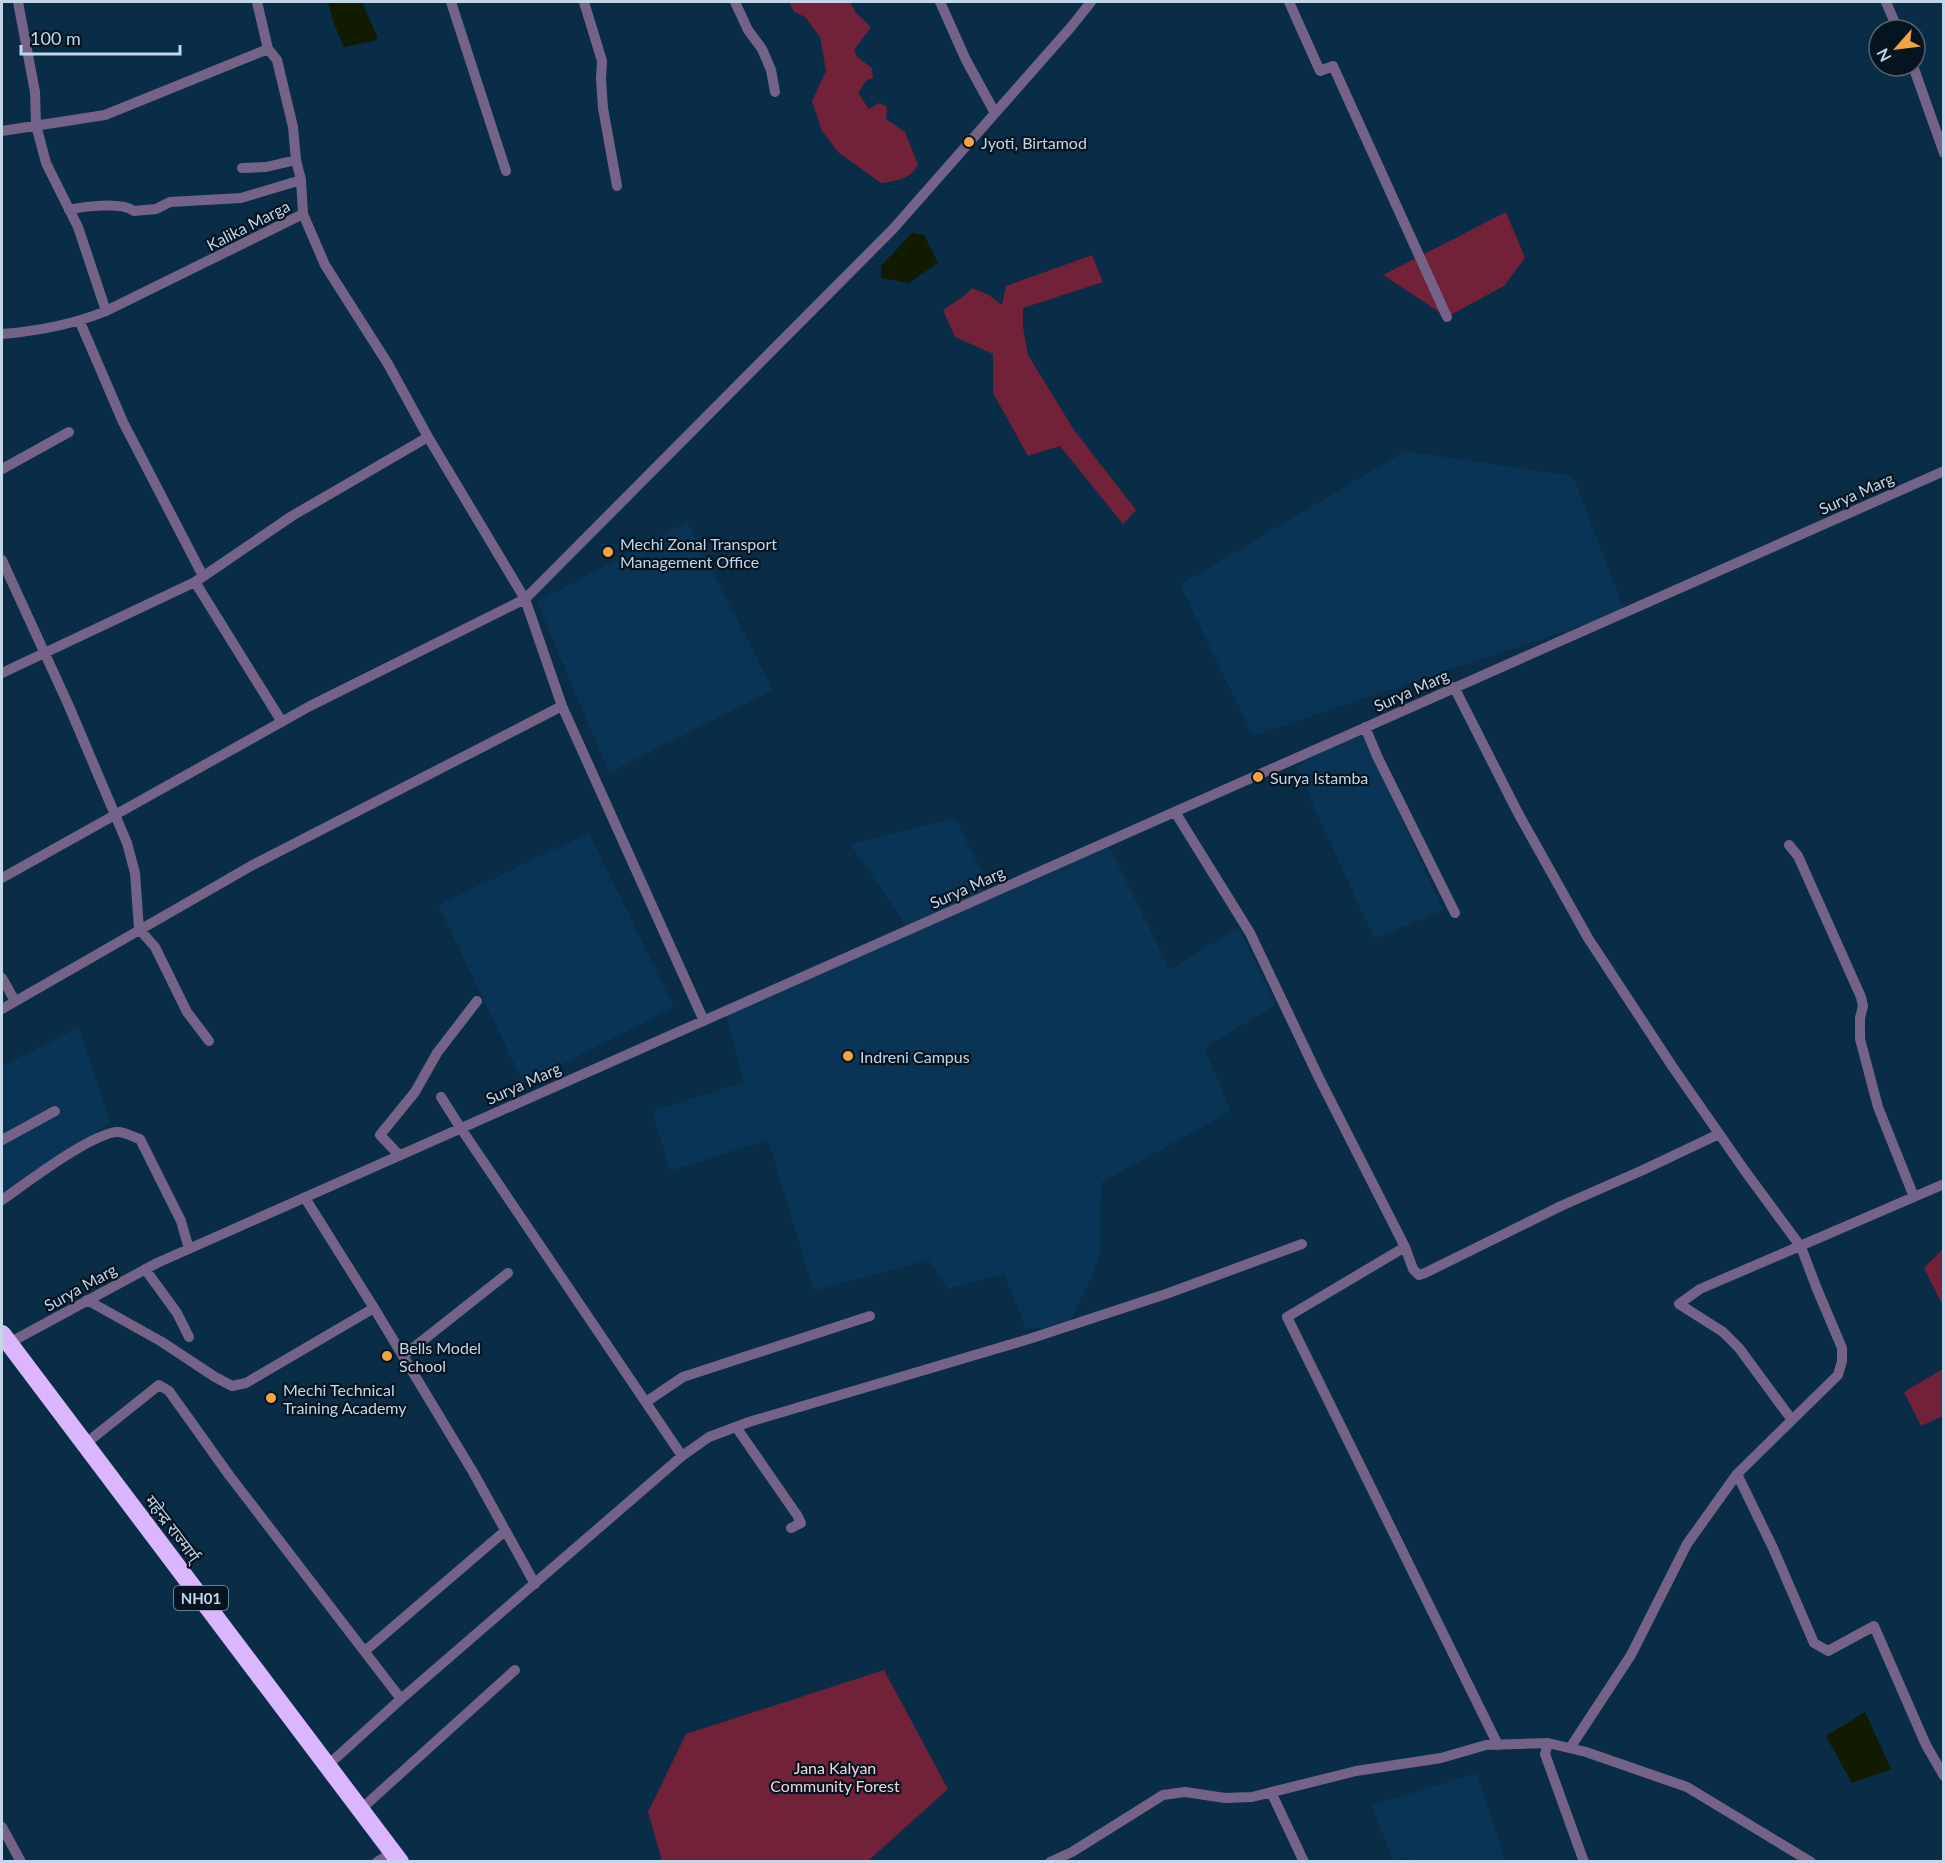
<svg xmlns="http://www.w3.org/2000/svg" width="1945" height="1863" font-family="Lato,'Noto Sans Devanagari',sans-serif">
	<style>
		.built { fill: #0a3455 }
		.green { fill: #712138 }
		.water { fill: #101b00 }
		.lines { fill: none; stroke-linecap: round; stroke-linejoin: round }
		.street { stroke: #756387; stroke-width: 10 }
		.highway { stroke: #dab6fe; stroke-width: 18 }
		.poi-dot { fill: #f4a344; stroke: #061420; stroke-width: 2 }
		.labels { text-anchor: middle; dominant-baseline: central; stroke-width: 4.5; stroke-linejoin: round; paint-order: stroke }
		.shield { fill: #061420; stroke: #8a9cac; stroke-width: 1.5 }
		.shield-label { font-size: 15px; font-weight: bold; fill: #c3d6e8 }
		.poi-label { font-size: 16px; fill: #c3d6e8; stroke: #061420; text-anchor: start }
		.street-label { font-size: 16px; fill: #c3d6e8; stroke: #061420 }
		.park-label { font-size: 16px; fill: #f0d4d8; stroke: #061420 }
	</style>
	<rect width="100%" height="100%" fill="#092c47"/>
	<path class="built" d="M1405 451 1573 476 1625 611 1253 736 1180 585Z
		M687 522 773 690 609 773 537 602Z
		M1361 729 1443 910 1374 939 1296 767Z
		M955 818 992 893 1107 842 1170 970 1238 927 1276 1005 1204 1048 1231 1111 1101 1183 1100 1257 1069 1325 1026 1329 1004 1274 948 1289 928 1260 814 1291 768 1140 670 1171 652 1111 744 1082 725 1012 909 929 850 844Z
		M589 833 674 1007 524 1084 438 905Z
		M79 1027 110 1123 2 1192V1066Z
		M1477 1773 1505 1861 1411 1862 1408 1857 1393 1861 1372 1805Z"/>
	<path class="green" d="M789 2H850L856 13 871 27 854 50 857 57 872 68 873 78 866 81 858 93 869 109 879 103 887 107 886 119 905 132 918 165C911 179 896 181 881 183L839 153 822 131 812 101 826 71 820 37 805 17 794 12Z
		M1506 212 1525 258 1504 286 1447 317 1383 275Z
		M1092 255 1103 282 1023 308V327L1028 355 1074 430 1136 510 1123 524 1060 446 1028 456 993 393V354L955 337 943 310 964 296 972 288 989 295 1002 305 1006 286Z
		M1943 1249V1306L1924 1268Z
		M1943 1369V1416L1921 1426 1904 1392Z
		M884 1670 948 1789 868 1861H662L648 1812 686 1734Z"/>
	<path class="water" d="M328 2H362L378 38 374 41 344 47 334 24Z
		M912 233 924 235 938 263 909 283 881 278V266Z
		M1865 1712 1891 1769 1852 1783 1826 1736Z"/>
	<g class="lines">
		<path class="street" d="M18 2 35 92 36 125 46 163 78 227 106 311
			M451 2 506 171
			M584 2 602 61 601 79 603 108 617 186
			M735 2 748 30 762 49 771 70 775 92
			M940 2 966 60 995 113
			M1289 2 1320 71 1333 66 1447 317
			M1886 2 1898 30
			M1913 66 1944 153
			M2 131 105 115 268 49
			M242 168 266 167 296 160
			M69 210C85 206 122 202 134 211L156 209 170 202 241 198 301 180
			M303 214 325 265 388 364 428 437 525 599 562 706 704 1021
			M80 322 123 422 203 576
			M2 334C38 331 72 325 106 311L303 214 301 180 296 160 293 127 277 60 268 49 257 2
			M2 469 69 432
			M2 560 68 704 127 843 135 873 139 929 155 947 187 1012 209 1041
			M195 582 282 722
			M2 673 195 582 292 516 428 437
			M1454 687 1518 813 1588 938 1672 1066 1745 1171 1801 1247 1817 1289 1842 1348V1361L1838 1375 1737 1474 1687 1544 1631 1655 1570 1748
			M1365 727 1377 756 1455 913
			M1175 812 1250 933 1319 1078 1405 1247 1413 1269 1419 1275 1425 1273 1561 1206 1643 1170 1719 1134
			M1789 845 1798 856 1861 997 1863 1006 1860 1018V1039L1878 1107 1914 1197
			M2 878 310 706 525 599 893 229 1071 27 1091 2
			M2 978 15 1001
			M2 1009 251 866 562 706
			M441 1097 460 1127 682 1456
			M2 1140 55 1111
			M399 1155 380 1135 415 1092 437 1053 477 1001
			M305 1198 374 1308 473 1472 535 1584
			M2 1200C25 1184 93 1132 118 1132 125 1132 133 1137 140 1139L181 1221 189 1249
			M1405 1247 1287 1317 1498 1745
			M145 1269 177 1313 189 1337
			M87 1300 162 1342 215 1377 232 1386 246 1383 374 1308
			M9 1343 157 1263 1944 471
			M403 1356 508 1273
			M646 1402 683 1377 870 1316
			M1792 1420 1739 1348 1723 1332 1679 1304 1700 1289 1944 1184
			M736 1427 797 1515 801 1523 791 1528
			M85 1444 159 1385 169 1391 229 1475 401 1699
			M1737 1474 1773 1548 1814 1643 1828 1651 1874 1626 1926 1745 1944 1776
			M365 1651 505 1531
			M1548 1743 1545 1754 1584 1862
			M327 1766 401 1699 682 1456 709 1437 749 1422 1029 1339 1166 1294 1302 1244
			M1271 1792 1304 1862
			M360 1810 515 1670
			M2 1827 21 1862
			M377 1862 393 1852
			M1050 1862 1072 1852 1163 1795 1185 1792 1225 1798 1252 1797 1356 1771 1441 1758 1486 1745 1548 1743 1586 1752 1687 1787 1811 1862"/>
		<path class="highway" d="M2 1334 400 1862"/>
	</g>
	<g class="poi-dot">
		<circle cx="969" cy="142" r="6"/>
		<circle cx="608" cy="552" r="6"/>
		<circle cx="1258" cy="777" r="6"/>
		<circle cx="848" cy="1056" r="6"/>
		<circle cx="387" cy="1356" r="6"/>
		<circle cx="271" cy="1398" r="6"/>
	</g>
	<g class="labels">
		<rect class="shield" x="174" y="1586" width="54" height="24" rx="4.5"/>
		<g class="shield-label">
			<text x="201" y="1598">NH01</text>
		</g>
		<g class="poi-label">
			<text x="981" y="142">Jyoti, Birtamod</text>
			<text x="620" y="543">Mechi Zonal Transport<tspan x="620" dy="18">Management Office</tspan></text>
			<text x="1270" y="777">Surya Istamba</text>
			<text x="860" y="1056">Indreni Campus</text>
			<text x="399" y="1347">Bells Model<tspan x="399" dy="18">School</tspan></text>
			<text x="283" y="1389">Mechi Technical<tspan x="283" dy="18">Training Academy</tspan></text>
		</g>
		<g class="street-label">
			<text transform="translate(248 225) rotate(-27)">Kalika Marga</text>
			<text transform="translate(1856 493) rotate(-24)">Surya Marg</text>
			<text transform="translate(1411 690) rotate(-24)">Surya Marg</text>
			<text transform="translate(967 887) rotate(-24)">Surya Marg</text>
			<text transform="translate(523 1083) rotate(-24)">Surya Marg</text>
			<text transform="translate(80 1287) rotate(-29)">Surya Marg</text>
			<text transform="translate(173 1528) rotate(53)">महेन्द्र राज्मार्ग्</text>
		</g>
		<g class="park-label">
			<text x="835" y="1767">Jana Kalyan<tspan x="835" dy="18">Community Forest</tspan></text>
		</g>
	</g>
	<rect width="1945" height="1863" fill="none" stroke="#c3d6e8" stroke-width="6"/>
	<g transform="translate(1897 48) rotate(242)"><circle r="28" fill="#061420" stroke="#526270" stroke-width="1.5"/>
	<path d="M0-4.5L10 22L0 15L-10 22Z" fill="#f4a344"/>
	<text y="-9" font-size="16" font-weight="bold" text-anchor="middle" fill="#c3d6e8">N</text>
	</g>
	<path d="M21 45v9h159v-9" fill="none" stroke="#c3d6e8" stroke-width="3"/>
	<text x="30" y="45" font-size="18" fill="#c3d6e8" stroke="#061420" stroke-width="4.5" paint-order="stroke">100 m</text>
</svg>
